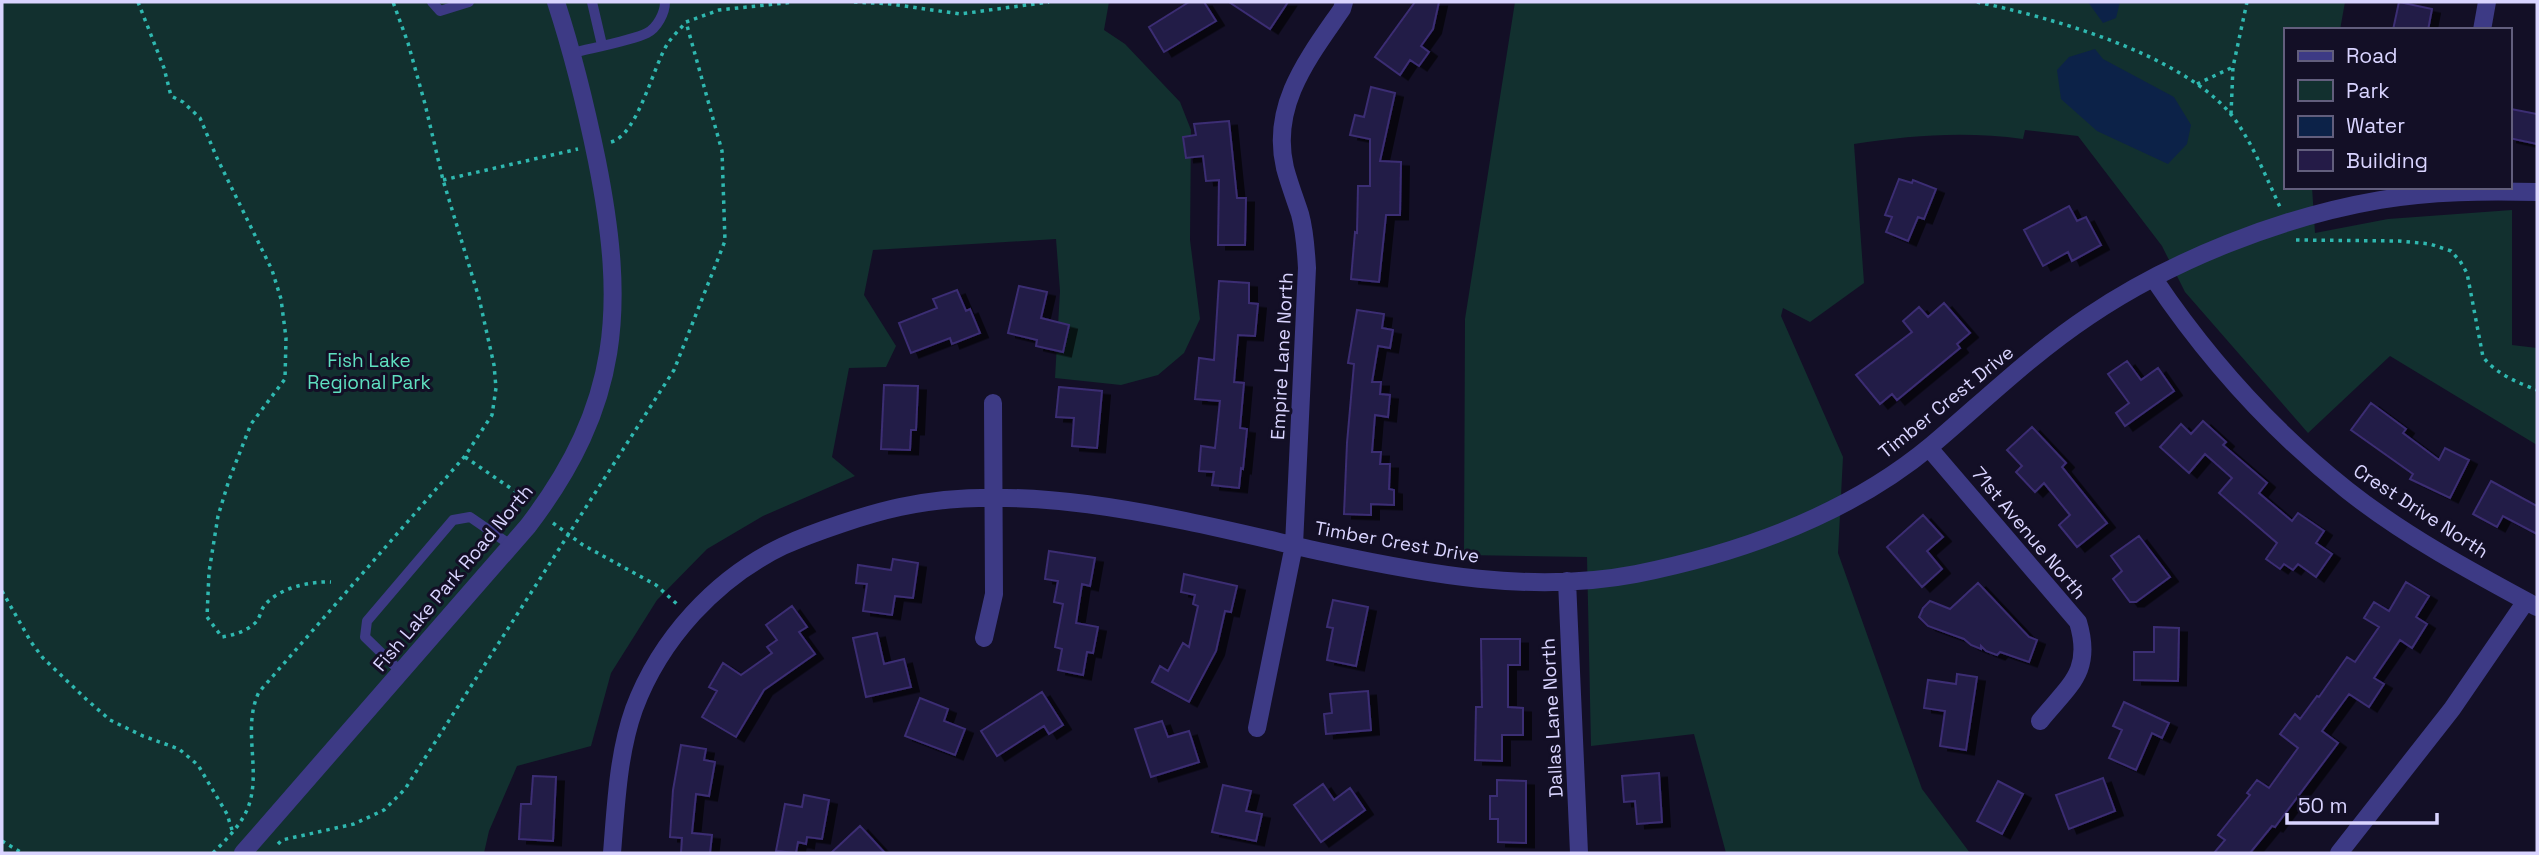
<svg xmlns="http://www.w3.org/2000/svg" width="2539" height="855" font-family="'Space Grotesk',sans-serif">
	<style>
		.green { fill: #12302f }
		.water { fill: #0c2248 }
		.building { fill: #241b47; stroke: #3b2d73; stroke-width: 2; filter: url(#shadow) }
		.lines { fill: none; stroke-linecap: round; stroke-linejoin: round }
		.path { stroke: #2fb8b0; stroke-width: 3.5; stroke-dasharray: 3.5 5; stroke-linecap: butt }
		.service { stroke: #3d3a85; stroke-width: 10 }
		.minor { stroke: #3d3a85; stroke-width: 18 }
		.labels { text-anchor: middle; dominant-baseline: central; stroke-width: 6; stroke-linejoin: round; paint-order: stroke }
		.street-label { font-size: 19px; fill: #d9d4ff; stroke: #130f26 }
		.park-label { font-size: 19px; fill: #5fe0c0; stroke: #130f26 }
	</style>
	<defs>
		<filter id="shadow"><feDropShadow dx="8" dy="4.5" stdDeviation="0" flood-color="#0009"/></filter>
	</defs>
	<rect width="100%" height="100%" fill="#130f26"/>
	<path class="green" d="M2 2H1109L1104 30 1125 44 1180 102 1191 130 1190 240 1200 319 1184 353 1158 375 1121 385 1055 378 1060 291 1056 239 873 250 864 295 896 346 886 367 849 368 832 457 855 476 763 516 707 549 657 600 611 673 591 746 517 766 489 831 484 853H2Z
		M1515 2H2345L2340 30H2285V187H2312L2315 233 2388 219 2512 210V345L2537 348V445L2390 356 2308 433 2185 292 2162 246 2078 136 2025 130 2023 139C1966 131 1911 135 1854 144L1864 283 1810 322 1783 308 1781 316 1843 457 1838 553 1922 789 1970 853H1726L1694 734 1591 746 1587 557 1464 555 1465 319Z"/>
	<path class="water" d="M2088 2H2120L2116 18 2103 23Z
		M2095 49 2103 59 2174 97 2191 125 2187 144 2168 164 2097 131 2061 99 2057 70 2069 57Z"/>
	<path class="building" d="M1189 2H1204L1216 21 1164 52 1149 27Z
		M1229 2H1288L1270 29Z
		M1415 2H1439L1433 29 1421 46 1429 52 1419 66 1410 60 1400 75 1375 57Z
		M2399 2 2432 9 2428 30H2393Z
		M1371 87 1395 93 1380 161 1401 162 1400 215H1386L1379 282 1351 279 1355 232 1357 233 1358 186H1370V139L1350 135 1355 115 1364 117Z
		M2511 109 2537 114V144L2509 138Z
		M1229 121 1237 198H1246L1245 245H1218L1219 180 1206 181 1203 156 1186 158 1183 137 1196 135 1194 124Z
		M1899 179 1912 183 1913 180 1936 189 1924 219 1918 217 1908 241 1886 232 1892 217 1885 215Z
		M2069 206 2077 221 2086 217 2101 245 2072 261 2068 252 2043 266 2024 230Z
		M1219 281 1249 283V303L1258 304 1255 336 1238 335 1234 382 1244 383 1240 428 1247 429 1243 469 1241 468 1239 488 1212 485 1214 472 1199 471 1201 446 1215 448 1220 401 1195 399 1199 358 1214 360Z
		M1019 286 1047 292 1041 318 1069 325 1063 352 1036 346 1037 340 1008 333Z
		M957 290 966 311 970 309 980 333 952 344 950 338 911 353 899 323 937 308 933 299Z
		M1944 303 1970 333 1957 344 1960 348 1897 400 1892 394 1880 404 1856 375 1912 332 1903 321 1919 307 1928 317Z
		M1357 310 1384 314 1382 328 1393 330 1390 348 1378 346 1372 382H1381L1380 394 1390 395 1388 417 1375 415 1372 452H1381L1380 464H1390L1389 489 1394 490V505L1371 504V515L1344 514 1347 443 1354 364 1348 363Z
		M2127 361 2141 380 2158 368 2174 391 2125 426 2116 413 2129 403 2108 374Z
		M884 385 918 386 916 430H911L910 450 881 449Z
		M1059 387 1102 391 1097 448 1072 446 1074 418 1056 417Z
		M2371 403 2406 429 2403 433 2439 460 2445 448 2469 460 2450 498 2410 479 2413 474 2351 430Z
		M2203 421 2226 442 2223 445 2267 483 2259 493 2292 521 2298 513 2324 531 2316 543 2332 554 2316 577 2298 564 2293 570 2284 564 2280 569 2266 559 2277 543 2219 493 2232 478 2205 454 2189 473 2160 447 2181 424 2191 434Z
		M2032 427 2066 463 2062 467 2107 523 2077 547 2059 525 2070 515 2044 483 2035 492 2016 472 2022 466 2007 450Z
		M2491 481 2537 506V534L2503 516 2497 527 2473 514Z
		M1923 515 1943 537 1927 551 1942 569 1922 587 1887 547Z
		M2139 536 2170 577 2136 602H2130L2113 579 2122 571 2111 556Z
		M1049 551 1095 558 1090 586 1082 584 1076 623 1098 627 1093 653 1087 652 1083 675 1058 670 1062 649 1055 647 1063 604 1054 602 1058 581 1045 579Z
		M893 559 918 563 913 598 895 596 892 615 863 611 867 584 856 583 858 565 891 570Z
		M1184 574 1237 586 1231 612 1225 611 1216 651 1189 702 1152 682 1160 666 1168 671 1183 643 1189 647 1198 606 1193 604 1195 595 1181 592Z
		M2406 582 2429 596 2416 617 2427 624 2412 648 2400 640 2374 678 2384 684 2369 707 2349 694 2322 731 2338 743 2275 827 2272 826 2250 853H2214L2225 840 2218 835 2250 795 2247 793 2257 780 2269 788 2298 748 2280 734 2295 714 2300 719 2317 696 2319 697 2347 657 2355 662 2379 627 2364 618 2374 602 2389 611Z
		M1978 583 2029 637 2037 640 2029 662 2000 652 1997 655 1986 651 1981 646V649L1971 645 1964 639 1928 626 1919 617 1923 608 1930 601 1950 609Z
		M1333 600 1368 607 1356 666 1327 660 1333 628 1327 627Z
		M792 606 807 627 799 632 815 654 764 690 736 737 702 717 717 691 709 687 723 663 741 675 772 653 767 647 777 640 766 625Z
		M2154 627 2179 628 2178 681 2134 680V652H2154Z
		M877 633 884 664 904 659 911 687 866 697 853 638Z
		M1481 639H1520V665H1508V707L1523 708V735H1502V761L1475 760 1476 707H1482Z
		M1957 674 1977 677 1966 750 1940 746 1945 711 1924 708 1928 680 1956 684Z
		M1368 691 1371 730 1326 734 1324 714 1332 713 1330 694Z
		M1042 692 1063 725 1049 734 1044 726 997 756 981 731Z
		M920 698 948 709 944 721 965 729 955 755 905 736Z
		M2124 702 2169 723 2162 738 2152 733 2136 770 2109 758 2122 730 2113 726Z
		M1162 721 1168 737 1189 731 1199 762 1151 777 1135 729Z
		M681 745 706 749 704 760 715 762 709 796 696 794 692 833 712 835 710 853H681L682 838 670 837 673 790Z
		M1659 773 1662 822 1637 824 1635 801 1624 802 1622 776Z
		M533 776 556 777 553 841 519 839 521 804H531Z
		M2103 778 2115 811 2069 829 2056 795Z
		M1497 780 1526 781V843L1498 842V819H1490V796H1497Z
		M1998 781 2023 794 2002 834 1977 821Z
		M1323 784 1334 800 1350 788 1365 810 1321 842 1294 805Z
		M1223 785 1251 791 1246 811 1262 814 1256 841 1212 832Z
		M804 795 829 800 822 839 807 837 806 844 798 842 796 853 776 851 785 804 802 807Z
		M860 826 885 853H831Z"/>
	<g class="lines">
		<path class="path" d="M138 2 164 68 171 96 183 102 200 118 217 158 272 270 281 299 286 338 285 379 251 424 229 480 218 516 209 572 207 617 222 637C234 635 248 631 257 621 260 617 261 610 264 606 278 588 310 581 331 582
			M854 2 891 4 960 14 1049 2
			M1977 2C2053 18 2177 53 2229 112 2249 135 2267 179 2280 207
			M686 22 719 10 794 2
			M2197 84 2233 67
			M2231 114 2233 67 2247 2
			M611 142C638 135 653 66 668 43 673 36 680 29 686 22
			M443 180 578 149
			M2296 240 2399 241 2430 244 2451 251 2460 261 2467 273 2483 357C2495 373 2518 383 2537 390
			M465 457 525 498
			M553 523 583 545 656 585 678 605
			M2 591 31 642 43 658 86 699 110 720 143 736 179 749 198 765 227 814 232 830
			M2 841 22 853
			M278 844 282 840 354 824 384 810 405 789 674 370 725 241 722 151 686 22
			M213 853C225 841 240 826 247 810 263 773 241 729 259 692L465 456 492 415 496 388 494 365 479 298 443 180 425 104 408 43 393 2"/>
		<path class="service" d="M432 2 440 11 469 2
			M592 2 602 45
			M572 53C591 48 631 41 647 33 657 28 665 13 665 2
			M401 672 365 637 367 621 453 520 470 517 512 546"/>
		<path class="minor" d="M2482 30 2487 2
			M2154 279C2207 358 2273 431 2347 490 2405 536 2472 572 2537 607
			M1929 448 2078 622C2093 672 2069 685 2040 721
			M1567 581 1579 853
			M984 638 994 594 993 403
			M1257 728 1294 545 1307 268C1306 250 1305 232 1300 214 1295 199 1289 183 1285 168 1270 105 1309 57 1342 9L1344 2
			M243 853 528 526C621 404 626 307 597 161 586 107 573 54 556 2
			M612 853C616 805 618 754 634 709 660 639 716 578 783 546 814 532 867 514 900 507 1032 478 1194 523 1323 552 1425 574 1532 594 1636 574 1741 553 1848 515 1932 445 1984 401 2032 354 2089 316 2172 260 2281 217 2380 200 2432 191 2485 191 2537 192
			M2339 853 2452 709 2526 601"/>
	</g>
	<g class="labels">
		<g class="street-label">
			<text transform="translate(1282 356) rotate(-87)">Empire Lane North</text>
			<text transform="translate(1946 402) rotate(-39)">Timber Crest Drive</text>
			<text transform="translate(2421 511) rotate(33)">Crest Drive North</text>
			<text transform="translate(2029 533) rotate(50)">71st Avenue North</text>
			<text transform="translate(1397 542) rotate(10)">Timber Crest Drive</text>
			<text transform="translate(453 578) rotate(-50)">Fish Lake Park Road North</text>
			<text transform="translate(1552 718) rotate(-93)">Dallas Lane North</text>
		</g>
		<g class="park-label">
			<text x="369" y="360">Fish Lake<tspan x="369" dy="22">Regional Park</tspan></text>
		</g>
	</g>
	<rect width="2539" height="855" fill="none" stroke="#d9d4ff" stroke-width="7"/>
	<rect x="2284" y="28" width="228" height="161" fill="#130f26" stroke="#625e7d" stroke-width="2"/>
	<rect x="2298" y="51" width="35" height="10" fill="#3d3a85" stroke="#625e7d" stroke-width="2"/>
	<text x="2346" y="63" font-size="21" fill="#d9d4ff">Road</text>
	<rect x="2298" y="80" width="35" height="21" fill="#12302f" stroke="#625e7d" stroke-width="2"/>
	<text x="2346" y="98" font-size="21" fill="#d9d4ff">Park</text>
	<rect x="2298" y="116" width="35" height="21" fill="#0c2248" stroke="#625e7d" stroke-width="2"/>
	<text x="2346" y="133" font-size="21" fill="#d9d4ff">Water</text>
	<rect x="2298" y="150" width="35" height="21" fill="#241b47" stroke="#625e7d" stroke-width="2"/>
	<text x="2346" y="168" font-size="21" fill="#d9d4ff">Building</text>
	<path d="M2287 813v10h150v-10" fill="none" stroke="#d9d4ff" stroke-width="3.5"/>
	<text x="2298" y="813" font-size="21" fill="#d9d4ff" stroke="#130f26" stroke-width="5" paint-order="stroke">50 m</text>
</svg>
